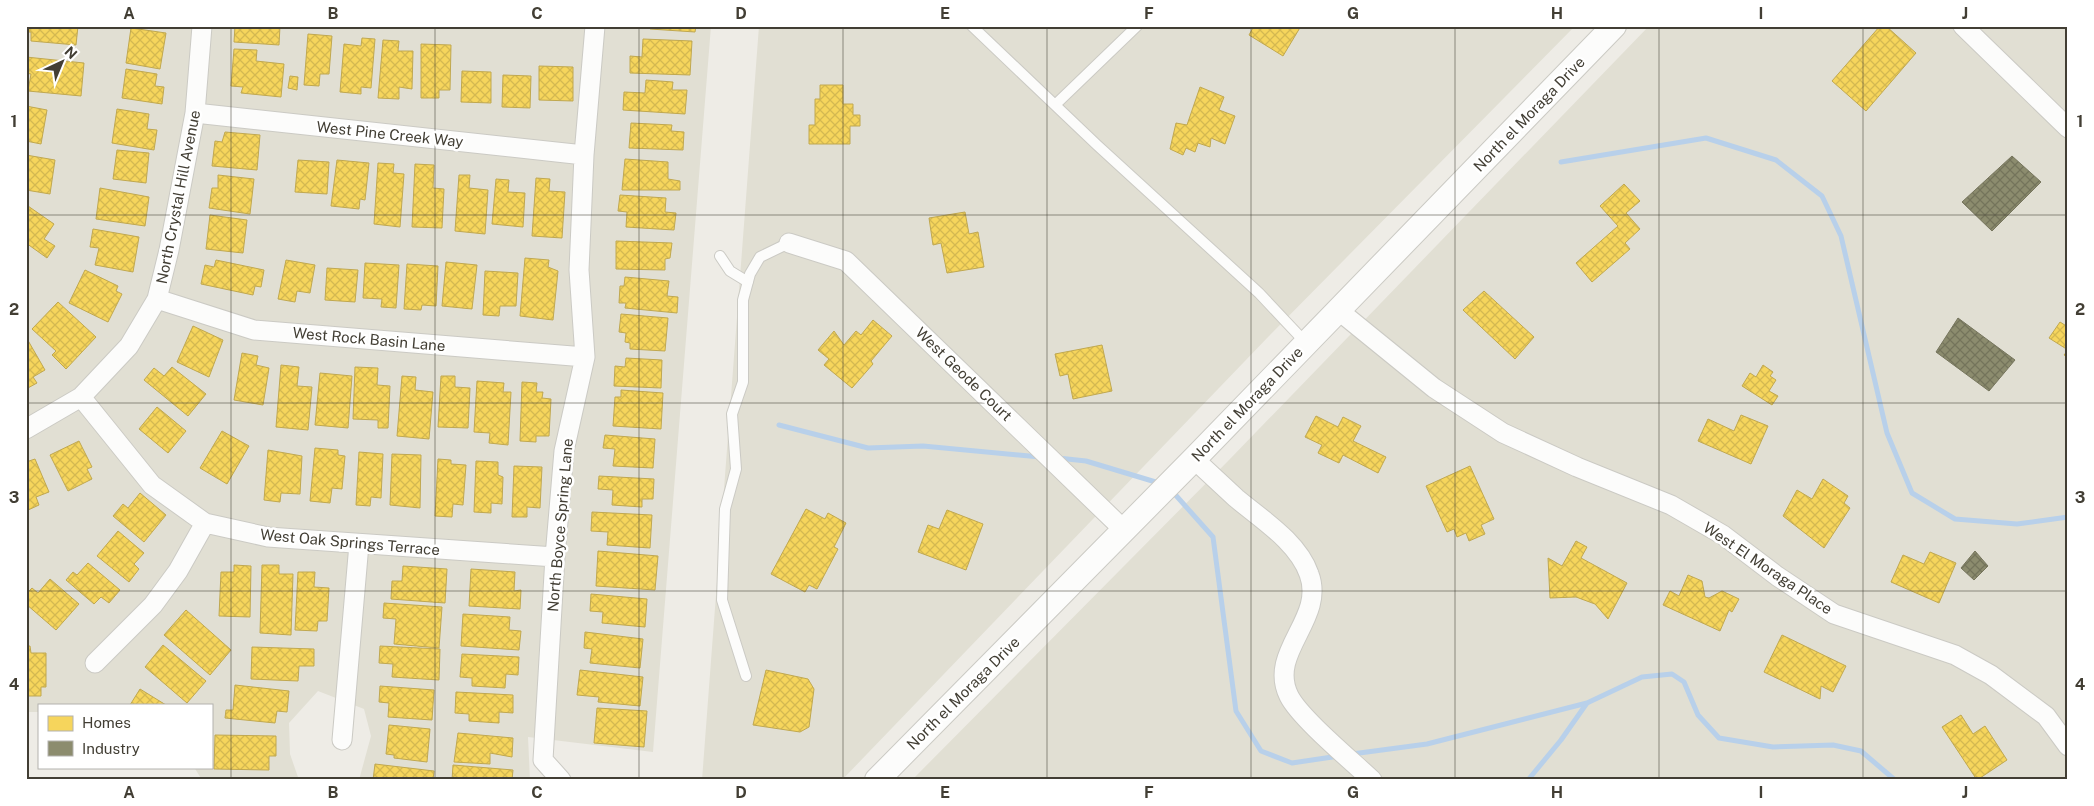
<svg xmlns="http://www.w3.org/2000/svg" width="2094" height="806" font-family="'Public Sans',sans-serif">
	<style>
		.residential { fill: #e1dfd3 }
		.homes { fill: url(#homes-cross-hatch); stroke: #c0a850 }
		.industry { fill: url(#industry-cross-hatch); stroke: #76755d }
		.lines { fill: none; stroke-linecap: round; stroke-linejoin: round }
		.stream { stroke: #b8d0ea; stroke-width: 5 }
		.service-casing { stroke: #cbcac4; stroke-width: 12 }
		.minor-casing { stroke: #cbcac4; stroke-width: 21 }
		.tertiary-casing { stroke: #cbcac4; stroke-width: 26 }
		.service { stroke: #fcfcfb; stroke-width: 10 }
		.minor { stroke: #fcfcfb; stroke-width: 19 }
		.tertiary { stroke: #fcfcfb; stroke-width: 24 }
		.grid { fill: none; stroke: #423e34; stroke-width: 1; stroke-opacity: 0.55 }
		.labels { text-anchor: middle; dominant-baseline: central; stroke-width: 5; stroke-linejoin: round; paint-order: stroke }
		.street-label { font-size: 15px; fill: #423e34; stroke: #fff }
		.neatline { fill: none; stroke: #423e34; stroke-width: 2 }
		.grid-label { font-size: 16px; text-anchor: middle; font-weight: bold; fill: #423e34 }
	</style>
	<defs>
		<pattern id="homes-cross-hatch" width="8" height="8" patternUnits="userSpaceOnUse" patternTransform="scale(1.25)"><rect width="8" height="8" fill="#f6d55c"/><path d="M0 0l8 8M0 8l8-8" fill="none" stroke="#d4b851"/></pattern>
		<pattern id="industry-cross-hatch" width="8" height="8" patternUnits="userSpaceOnUse" patternTransform="scale(1.25)"><rect width="8" height="8" fill="#8c8c6e"/><path d="M0 0l8 8M0 8l8-8" fill="none" stroke="#74745b"/></pattern>
	</defs>
	<rect width="100%" height="100%" fill="#eeece6"/>
	<path class="residential" d="M26 26H711L653 752 528 737 530 780H359L371 736 364 709 318 691 289 723 290 754 299 780H202L194 767H211V705H39V712H26Z
		M759 26H1575L1269 336 842 780H702Z
		M1649 26H2068V780H912L1229 460Z"/>
	<path class="homes" d="M28 26H78L76 45 31 41V32H28Z
		M235 26H280L279 45 234 42Z
		M650 26H696L695 32 650 29Z
		M1254 26H1301L1283 56 1249 35Z
		M1880 26H1886L1916 53 1866 111 1832 81Z
		M131 28 166 33 160 69 126 63Z
		M308 34 332 36 329 74H320L319 86 304 85Z
		M362 38 375 39 371 88 361 87V94L340 92 344 44 361 46Z
		M643 39 692 41 690 75 630 73V56L642 57Z
		M383 40 399 41 398 51H413L412 89 399 87V99L378 98Z
		M421 44 451 45 450 90H439V98H421Z
		M234 49 257 50 256 61 284 64 281 97 241 93 243 87 231 86Z
		M26 57 84 63 81 96 28 91 31 74 26 73Z
		M539 66 573 67V101L539 100Z
		M126 69 157 74 155 86 164 87 162 104 122 98Z
		M462 71 491 72V103L461 102Z
		M503 75 531 76 530 108 502 107Z
		M290 76 298 77 297 90 288 88Z
		M646 80 673 82 672 90H687L685 114 623 110 624 92 645 93Z
		M820 85H843V104H853V115H860V126H850V144H809V125H815V99H820Z
		M1200 87 1224 97 1219 110 1235 116 1225 144 1211 138 1210 147 1198 143 1195 152 1186 148 1183 155 1170 149 1176 123 1187 125Z
		M26 106 47 110 41 144 26 141Z
		M117 109 149 114 147 129 157 130 154 150 112 143Z
		M631 123 672 125 671 131 684 132 683 150 629 148Z
		M225 132 260 135 257 170 212 166 215 141 222 142Z
		M117 150 149 153 146 183 113 179Z
		M26 155 55 160 50 194 26 190Z
		M625 159 668 162V179L680 181V190H622Z
		M298 160 329 162 327 194 295 192Z
		M337 160 369 163 365 200 360 199 359 209 331 206Z
		M378 163 394 164 393 173 404 174 400 227 374 224Z
		M415 164 434 165 433 188 444 189 442 228 412 227Z
		M218 175 254 179 250 214 209 208 212 188H218Z
		M459 175H470L469 188 488 190 485 234 455 231Z
		M536 178 550 179 549 191 565 192 562 238 532 236Z
		M496 179 509 180 508 192 525 193 523 227 492 224Z
		M1624 184 1640 201 1626 213 1640 229 1625 243 1630 249 1592 282 1576 263 1618 226 1600 206Z
		M100 188 149 197 145 226 96 219Z
		M620 195 666 198 665 212 676 213 674 230 626 227 627 212 618 211Z
		M28 206 54 224 44 239 55 246 47 258 26 243Z
		M965 212 969 234 978 232 984 267 947 273 941 243 933 245 929 218Z
		M210 215 247 220 243 253 206 249Z
		M93 229 139 237 133 272 95 265 99 248 90 247Z
		M616 241 672 243 670 258 665 259V270L616 269Z
		M525 258 549 260 548 267 558 271 553 320 520 316Z
		M216 260 264 270 261 287 255 286 253 295 201 284 205 265 214 267Z
		M286 260 315 265 310 293 297 291 295 302 278 299Z
		M446 262 477 265 472 309 442 306Z
		M365 263 399 265 396 308 381 307 382 299 363 298Z
		M407 264 438 266 436 306 422 305 421 310 404 309Z
		M327 268 358 270 355 302 325 300Z
		M85 270 118 286 116 291 122 294 108 322 69 303Z
		M485 271 518 273 516 306H500L499 316 483 315Z
		M625 277 669 281 667 296 678 297 677 313 625 308 626 303H619L620 286H624Z
		M1484 291 1534 337 1515 359 1463 310Z
		M58 302 96 337 66 369 52 355 56 351 32 329Z
		M621 314 668 318 665 351 630 349V343L625 342 626 333 619 332Z
		M873 320 892 336 871 361 873 364 852 388 824 365 829 359 818 350 834 331 844 345 856 331 861 335Z
		M2060 322 2068 327V357L2064 355 2068 350 2049 338Z
		M193 326 223 340 209 377 177 362Z
		M26 337 45 370 33 377 37 383 26 389Z
		M1102 345 1112 391 1073 399 1068 374 1060 376 1055 354Z
		M242 353 258 356 256 365 269 368 263 405 234 400Z
		M626 358 662 360 661 388 614 386 615 366 625 367Z
		M281 365 299 367 297 386 312 387 308 430 276 427Z
		M1763 365 1773 372 1770 376 1776 380 1769 391 1778 396 1772 405 1742 386 1750 373 1756 377Z
		M172 367 206 394 188 416 144 380 154 368 164 376Z
		M355 367 378 368 377 385 390 386 388 428H378V420L353 419Z
		M320 373 352 376 348 428 315 425Z
		M402 376 416 377 415 390 433 392 429 439 397 436Z
		M441 376H455V387L470 388 468 428 438 427Z
		M477 381 504 383 503 392H511L508 445 489 443 490 433 474 432Z
		M522 382 537 383 536 392H543L542 398 551 399 549 436H536V442L520 441Z
		M621 390 663 393 661 429 613 426 615 397H621Z
		M157 407 186 431 168 453 139 429Z
		M1741 415 1768 426 1751 464 1698 441 1708 419 1734 431Z
		M1316 416 1338 427 1343 417 1361 426 1353 441 1386 457 1378 473 1343 455 1339 463 1318 453 1322 445 1305 437Z
		M222 431 249 446 227 484 200 468Z
		M605 435 655 439 653 468 613 466 615 449 603 448Z
		M79 441 92 467 87 469 92 479 68 491 50 455Z
		M315 448 338 450V455L345 456 342 489 332 488 330 503 310 501Z
		M268 450 302 456 300 494 281 493 280 502 264 500Z
		M359 452 383 454 381 498 371 497 370 506 356 505Z
		M392 454 421 455 420 508 390 505Z
		M35 459 49 492 36 497 39 505 26 511V462Z
		M438 459 451 460V464L466 465 463 505 453 504 452 517 435 516Z
		M476 461 498 462V475L503 477 502 504 491 503V513L474 512Z
		M514 466 542 467 540 508 527 507V517H512Z
		M1470 466 1494 519 1481 525 1485 534 1469 541 1466 533 1457 537 1454 529 1447 532 1426 486Z
		M599 476 654 479 653 499H642V507L612 505 613 490 598 489Z
		M1823 479 1848 496 1844 503 1850 508 1824 548 1783 516 1797 490 1812 499Z
		M140 493 166 515 144 542 113 516 123 504 128 508Z
		M806 509 825 519 828 513 846 523 834 547 838 549 817 589 809 585 805 592 771 574Z
		M947 510 983 524 966 570 918 552 928 525 939 529Z
		M592 512 652 515 650 548 607 545 608 532 591 531Z
		M118 531 144 553 134 564 139 569 129 582 97 556Z
		M1576 541 1587 547 1581 558 1627 583 1608 619 1595 604 1576 597 1550 598 1548 558 1562 566Z
		M598 551 658 556 655 590 596 586Z
		M1930 552 1956 563 1939 603 1891 582 1903 555 1924 564Z
		M88 563 120 590 109 603 101 597 94 604 66 580 73 572 77 575Z
		M234 565 251 566 250 617 219 616 221 572H234Z
		M262 565H279V574H293L291 635 260 633Z
		M403 566 447 569 445 603 391 599 392 581H402Z
		M471 569 515 572 514 591 521 590 520 609 469 606Z
		M298 572H315L314 587 329 588 327 621H318L317 631 295 630Z
		M1688 575 1702 581 1705 597 1709 598 1722 591 1739 599 1732 612 1729 610 1720 631 1663 605 1670 591 1679 596Z
		M50 579 79 604 56 630 26 604V594L32 588 38 593Z
		M591 594 647 599 645 627 602 623 603 612 590 611Z
		M384 603 442 607 439 648 394 644 396 619 383 618Z
		M186 610 231 650 210 675 164 635Z
		M463 614 510 617 509 630 521 631 519 650 461 646Z
		M585 632 643 639 640 668 590 663 592 649 584 648Z
		M1782 635 1846 666 1833 692 1821 686 1820 699 1764 672Z
		M163 645 206 681 187 703 145 667Z
		M26 646H30L31 653H46V687H41V696H26Z
		M380 646 440 649 439 680 392 677 393 664 379 663Z
		M252 647 314 649V666H299L298 681 251 679Z
		M462 654 519 657 518 675 506 674 505 688 472 686V678L460 677Z
		M580 670 643 677 640 706 598 702 599 697 577 695Z
		M766 670 808 679 814 689 809 727 800 732 753 725Z
		M235 685 289 691 287 712 277 711 275 723 225 718 226 710H233Z
		M380 686 434 690 432 720 388 717 389 703 379 702Z
		M140 689 166 705H130Z
		M456 692 513 695V713L499 712V723L469 721V714L455 713Z
		M597 708 647 711 644 747 594 743Z
		M1961 715 1973 734 1985 726 2007 760 1977 780 1942 727Z
		M389 725 430 729 427 762 394 758V755L386 754Z
		M458 733 513 738 512 757 490 753V764L454 762Z
		M215 735 276 736V756H269V770L214 769Z
		M375 764 434 771 433 780H373Z
		M453 765 513 770 512 780H452Z"/>
	<path class="industry" d="M2012 156 2041 182 1992 231 1962 202Z
		M1958 318 2015 360 1989 391 1936 352Z
		M1975 551 1988 566 1974 580 1961 568Z"/>
	<g class="lines">
		<path class="stream" d="M1561 162 1706 138 1776 160 1822 196 1841 236 1887 433 1912 493 1955 519 2017 524 2068 517
			M779 425 868 448 923 446 1040 457
			M1058 458 1086 461 1159 483
			M1172 491 1213 537 1236 711 1261 751 1292 763 1339 756
			M1352 754 1427 744 1587 703
			M1528 780 1561 740 1587 703 1642 677 1672 674 1684 682 1698 715 1719 738 1773 747 1833 745 1861 751 1895 780"/>
		<defs>
			<path id="service" d="M972 26 1097 145 1259 293 1306 343
				M1055 105 1137 26
				M720 256 730 271 748 282
				M746 676 722 600 725 509 736 469 732 414 743 382V300L750 274 760 257 789 243"/>
			<path id="minor" d="M1963 26 2068 128
				M195 113 584 155
				M789 243 846 261 1124 530
				M157 299 254 330 585 357
				M1338 310 1434 388 1503 433 1577 467 1671 505 1723 535 1777 576 1834 614 1955 655 1991 675 2046 716 2068 746
				M81 397 152 485 205 523 268 537 555 557
				M26 429 81 397 129 346 157 299 169 250 195 113 202 26
				M1194 459C1208 472 1222 485 1236 498 1261 519 1298 542 1309 574 1326 619 1267 652 1289 696 1300 718 1352 761 1372 780
				M95 663 153 605 178 571 205 523
				M342 740 359 544
				M561 780 543 760 555 557 564 451 585 357 579 270 584 155 595 26"/>
			<path id="tertiary" d="M877 780 1194 459 1614 26"/>
		</defs>
		<use href="#service" class="service-casing"/>
		<use href="#minor" class="minor-casing"/>
		<use href="#tertiary" class="tertiary-casing"/>
		<use href="#service" class="service"/>
		<use href="#minor" class="minor"/>
		<use href="#tertiary" class="tertiary"/>
	</g>
	<path class="grid" d="M231 26V780M435 26V780M639 26V780M843 26V780M1047 26V780M1251 26V780M1455 26V780M1659 26V780M1863 26V780M26 215H2068M26 403H2068M26 591H2068"/>
	<g class="labels">
		<g class="street-label">
			<text transform="translate(1529 114) rotate(-46)">North el Moraga Drive</text>
			<text transform="translate(390 134) rotate(6)">West Pine Creek Way</text>
			<text transform="translate(178 197) rotate(-79)">North Crystal Hill Avenue</text>
			<text transform="translate(369 339) rotate(5)">West Rock Basin Lane</text>
			<text transform="translate(964 374) rotate(44)">West Geode Court</text>
			<text transform="translate(1247 404) rotate(-46)">North el Moraga Drive</text>
			<text transform="translate(560 525) rotate(-85)">North Boyce Spring Lane</text>
			<text transform="translate(350 542) rotate(5)">West Oak Springs Terrace</text>
			<text transform="translate(1768 568) rotate(34)">West El Moraga Place</text>
			<text transform="translate(963 693) rotate(-45)">North el Moraga Drive</text>
		</g>
	</g>
	<rect width="2094" height="806" fill="none" stroke="#ffffff" stroke-width="55"/>
	<rect x="38" y="704" width="175" height="65" fill="#ffffff" stroke="#b3b2ae"/>
	<rect x="48" y="716" width="25" height="15" fill="#f6d55c" stroke="#b3b2ae"/>
	<text x="82" y="728" font-size="15" fill="#423e34">Homes</text>
	<rect x="48" y="741" width="25" height="15" fill="#8c8c6e" stroke="#b3b2ae"/>
	<text x="82" y="754" font-size="15" fill="#423e34">Industry</text>
	<g transform="translate(62 62) rotate(44)" stroke="#ffffff" stroke-width="4" paint-order="stroke">
	<path d="M0-4L9 19L0 12L-9 19Z" fill="#423e34"/>
	<text y="-8" font-size="14" font-weight="bold" text-anchor="middle" fill="#423e34">N</text>
	</g>
	<rect x="28" y="28" width="2038" height="750" class="neatline"/>
	<g class="grid-label">
		<text x="129" y="19">A</text>
		<text x="333" y="19">B</text>
		<text x="537" y="19">C</text>
		<text x="741" y="19">D</text>
		<text x="945" y="19">E</text>
		<text x="1149" y="19">F</text>
		<text x="1353" y="19">G</text>
		<text x="1557" y="19">H</text>
		<text x="1761" y="19">I</text>
		<text x="1965" y="19">J</text>
		<text x="14" y="127">1</text>
		<text x="2080" y="127">1</text>
		<text x="14" y="315">2</text>
		<text x="2080" y="315">2</text>
		<text x="14" y="503">3</text>
		<text x="2080" y="503">3</text>
		<text x="14" y="690">4</text>
		<text x="2080" y="690">4</text>
		<text x="129" y="798">A</text>
		<text x="333" y="798">B</text>
		<text x="537" y="798">C</text>
		<text x="741" y="798">D</text>
		<text x="945" y="798">E</text>
		<text x="1149" y="798">F</text>
		<text x="1353" y="798">G</text>
		<text x="1557" y="798">H</text>
		<text x="1761" y="798">I</text>
		<text x="1965" y="798">J</text>
	</g>
</svg>
